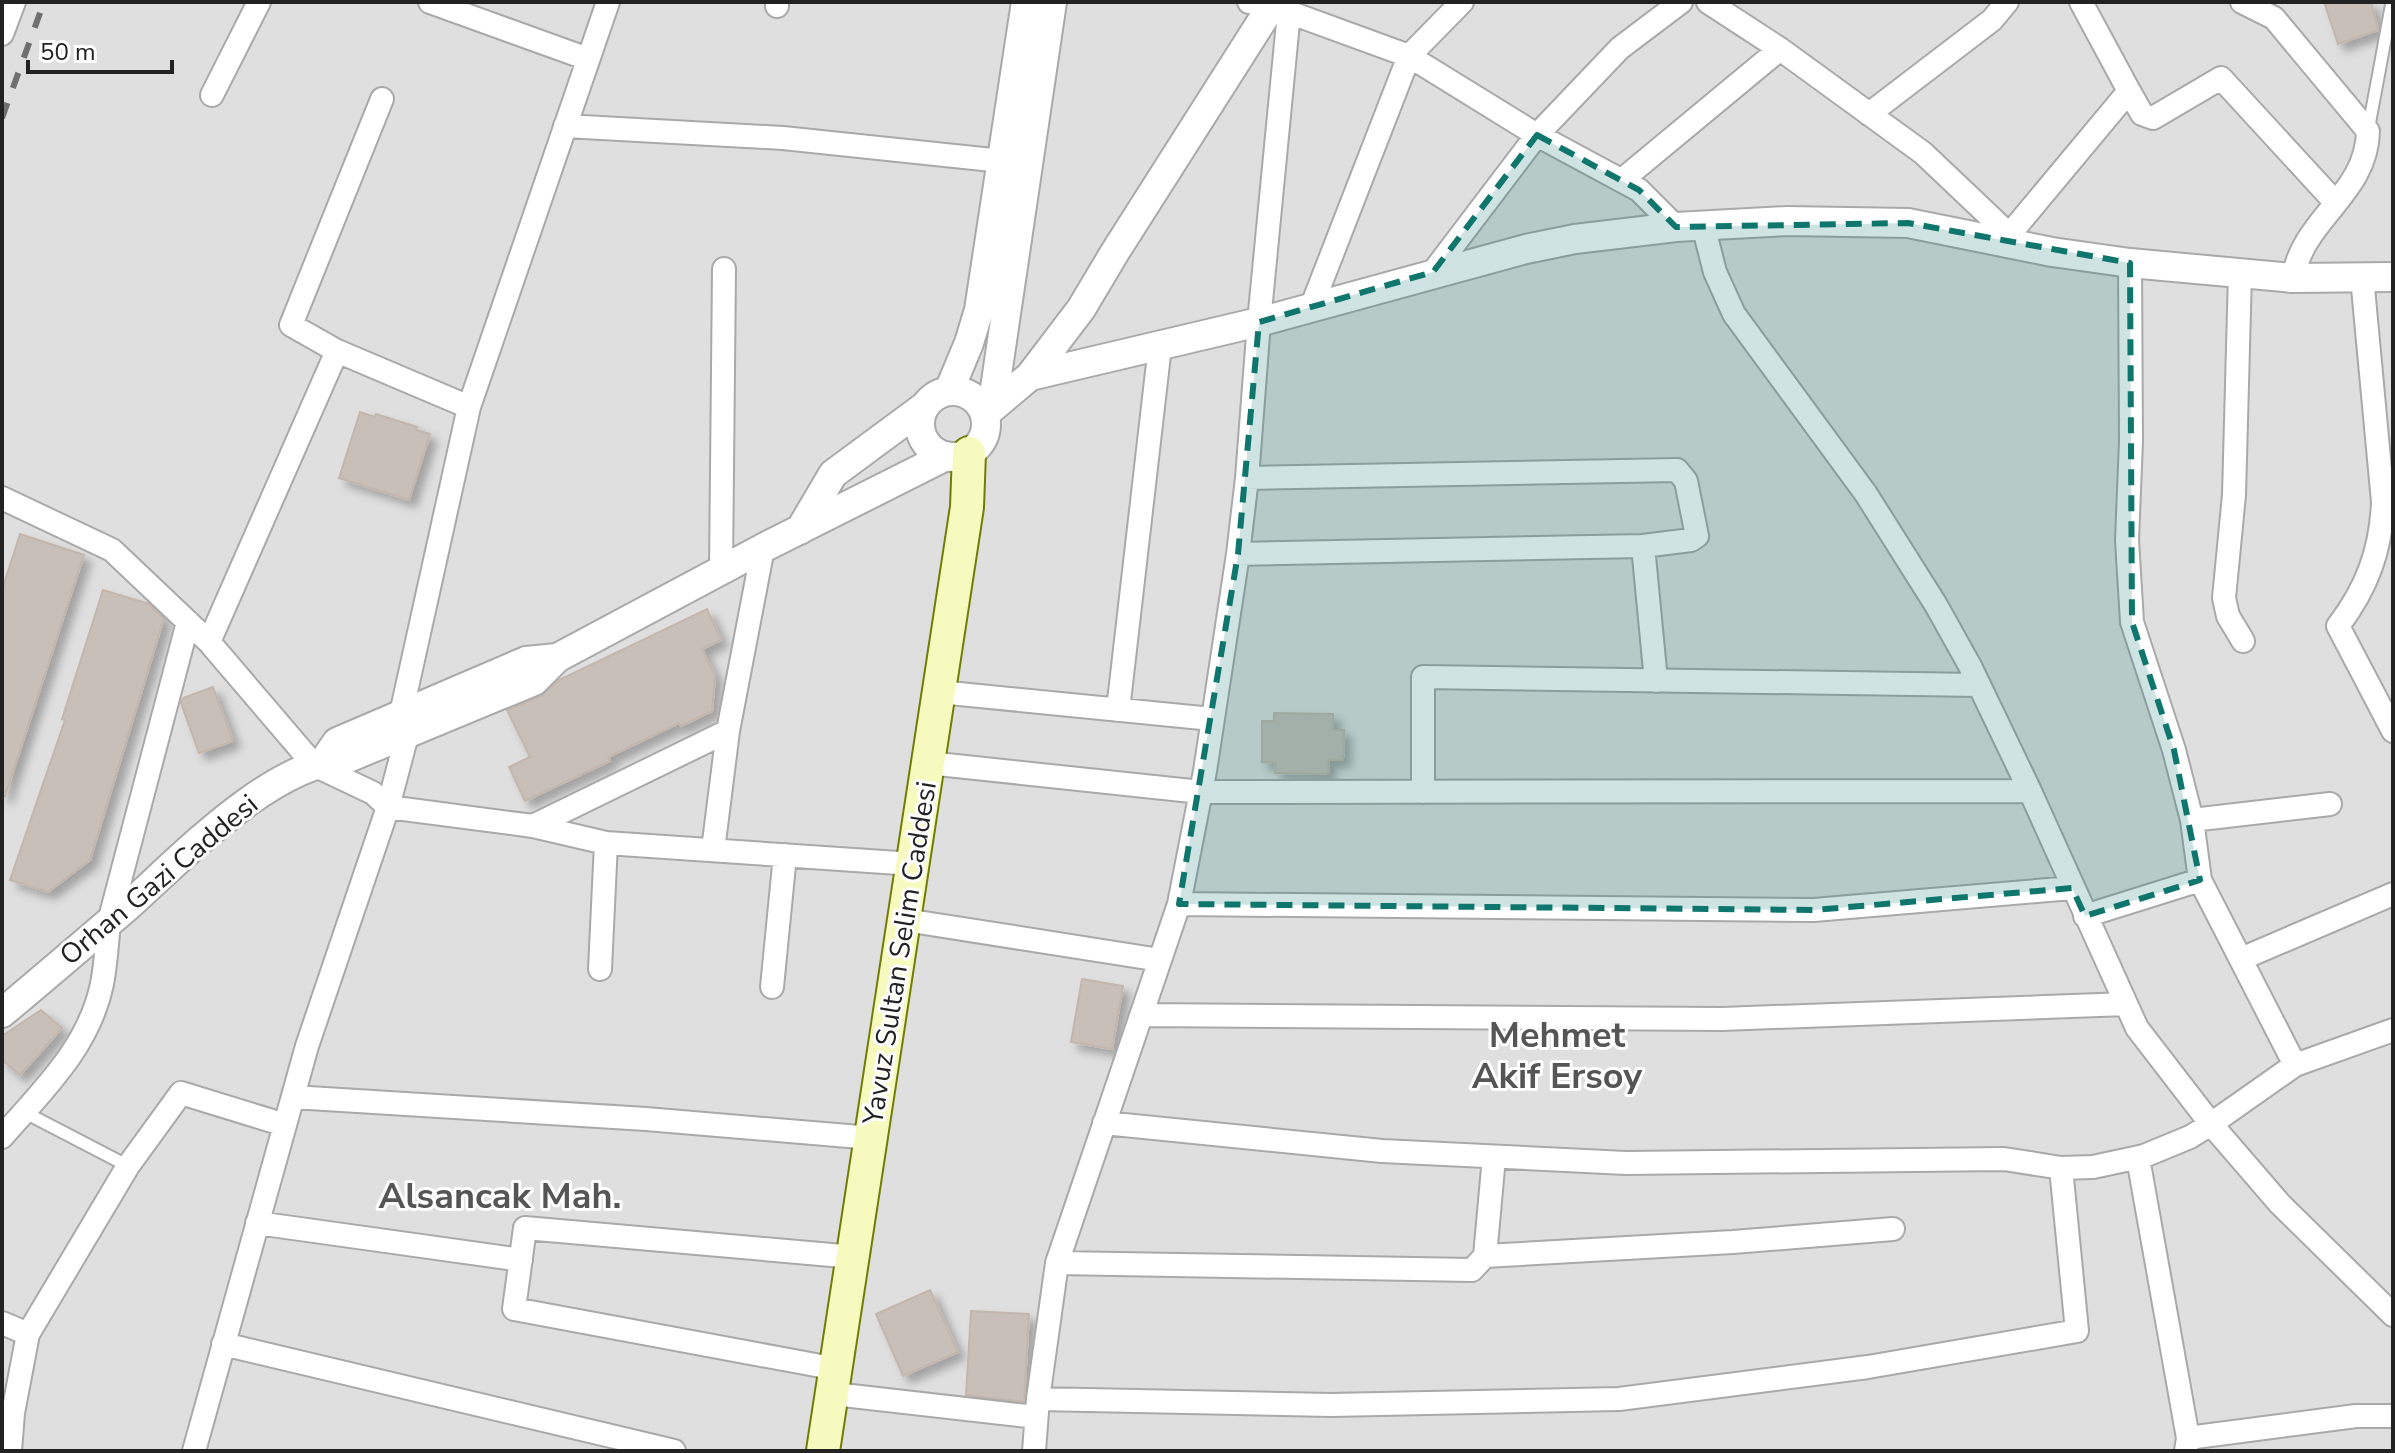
<svg xmlns="http://www.w3.org/2000/svg" width="2395" height="1453" font-family="'Nunito Sans',sans-serif">
	<style>
		.residential { fill: #e0dfdf }
		.building { fill: #c7bfb8; stroke: #c4b6ab; stroke-width: 2; filter: url(#shadow) }
		.lines { fill: none; stroke-linecap: round; stroke-linejoin: round }
		.service-casing { stroke: #a9a9a9; stroke-width: 15 }
		.minor-casing { stroke: #a9a9a9; stroke-width: 26 }
		.tertiary-casing { stroke: #a9a9a9; stroke-width: 32 }
		.secondary-casing { stroke: #707d05; stroke-width: 36 }
		.service { stroke: #fff; stroke-width: 11 }
		.minor { stroke: #fff; stroke-width: 22 }
		.tertiary { stroke: #fff; stroke-width: 28 }
		.secondary { stroke: #f7fabf; stroke-width: 32 }
		.rail { stroke: #707070; stroke-width: 6; stroke-dasharray: 16 16; stroke-linecap: butt }
		.marked { fill: #0f766e; fill-opacity: 0.2; stroke: #0f766e; stroke-width: 6; stroke-dasharray: 16 10; stroke-linejoin: round }
		.labels { text-anchor: middle; dominant-baseline: central; stroke-width: 6; stroke-linejoin: round; paint-order: stroke }
		.street-label { font-size: 28px; fill: #222; stroke: #fff }
		.district-label { font-size: 36px; font-weight: bold; fill: #555; stroke: #fff }
	</style>
	<defs>
		<filter id="shadow"><feDropShadow dx="7" dy="7" stdDeviation="4" flood-color="#0004"/></filter>
	</defs>
	<rect width="100%" height="100%" fill="#f2efe9"/>
	<path class="residential" d="M2 2H2393V1451H2Z"/>
	<path class="building" d="M2324 2H2371L2378 30 2338 44Z
		M360 412 375 417 376 414 417 427 416 430 430 434 409 500 339 478Z
		M20 534 84 555 5 796H2V590Z
		M103 590 149 604 164 618 90 860 48 892 10 880 65 720 62 719Z
		M707 609 721 640 702 649 715 676 712 711 681 726 679 723 608 757 610 761 525 801 509 767 530 757 507 710 541 696 559 680Z
		M213 687 233 741 199 753 181 703 183 698Z
		M1274 713 1333 714V730H1344L1343 760H1329L1328 774 1275 773 1276 763 1262 762V721H1274Z
		M1082 979 1123 986 1112 1049 1071 1042Z
		M41 1010 62 1028 20 1075 2 1060V1036Z
		M930 1290 958 1352 903 1376 876 1314Z
		M971 1311 1029 1314 1024 1402 966 1395Z"/>
	<g class="lines">
		<defs>
			<path id="service" d="M2368 131 2392 2
				M24 1112 128 1166"/>
			<path id="minor" d="M430 2 588 59
				M1249 2 1272 6 1409 56 1537 135 1639 190 1676 227
				M1708 2 1780 49 1923 153 2021 246
				M2242 2 2274 18 2368 131C2367 194 2303 218 2293 278
				M777 6V2
				M2 34 14 2
				M2129 91 2142 114 2153 118 2221 78 2335 202
				M212 95 259 2
				M1869 114 1992 20 2007 2
				M565 126 783 138 1002 161
				M1622 180 1780 49
				M1703 225 1715 272 1734 314 1866 494 1936 605 1970 666 2030 791 2137 1028 2211 1124 2280 1204 2393 1315
				M2009 235 2129 91 2081 2
				M2130 263 2131 441 2127 540 2132 622 2174 750 2192 820 2200 880 2295 1065
				M1433 272 1537 135 1620 48 1681 2
				M2240 273 2234 495 2224 598 2228 616 2243 641
				M2362 277 2383 502C2381 550 2367 588 2338 626L2393 731
				M1311 308 1409 56 1462 2
				M337 351 291 325 382 99
				M1247 478 1677 470 1686 481 1697 536 1691 540 1643 546
				M2 498 112 550 209 642 314 765 373 793 388 807 533 826 606 843 913 864
				M1238 554 1643 546 1656 681
				M721 571 724 269
				M209 642 337 351 469 407
				M939 692 1212 719
				M1118 710 1160 346
				M401 714 469 407 608 2
				M928 763 1201 792 2030 791
				M1423 792V677L1979 685
				M2192 820 2330 804
				M533 826 728 731
				M713 850 728 731 763 548
				M1179 904 1814 910 2072 888
				M2085 916 2200 880
				M905 920 1160 960
				M2241 959 2393 894
				M600 969 606 843
				M772 987 785 855
				M1142 1015 1722 1019 2126 1004
				M293 1097 646 1119 872 1138
				M1104 1123 1382 1151 1626 1163 2004 1159 2061 1168 2093 1167 2144 1156 2190 1137 2211 1124 2295 1065 2393 1030
				M2 1137C43 1090 89 1047 102 984 106 963 107 943 109 922L188 622
				M2138 1158 2188 1438 2186 1451
				M257 1223 521 1260
				M1485 1256 1733 1242 1893 1229
				M1057 1263 1472 1270 1485 1256 1494 1157
				M2 1323 28 1334
				M223 1344 674 1451
				M837 1369 514 1309 525 1228 854 1257
				M834 1394 1036 1417
				M1038 1399 1331 1405 1619 1399 1868 1367 2077 1331 2061 1168
				M2188 1438 2356 1416H2393
				M10 1451 13 1413 28 1334 128 1166 181 1093 285 1125
				M194 1451 307 1046 388 807 407 735
				M1034 1451 1038 1399 1057 1263 1179 904 1205 771 1238 554 1247 478 1259 322 1289 12"/>
			<path id="tertiary" d="M1030 376 1259 322 1526 249 1575 239 1676 227 1787 221 1908 223 2052 252 2130 263 2293 278 2393 277
				M920 424a33 33 0 1 1 66 0a33 33 0 1 1-66 0Z
				M949 391 969 343 979 310 1026 2
				M983 409 994 395 1052 2
				M985 414 1030 376 1081 309 1115 252 1274 2
				M800 530 833 474 925 406
				M328 755 337 742 526 661 557 658
				M2 1013C44 978 86 942 128 906 185 855 270 764 348 758L534 681 557 658 763 548 946 456"/>
			<path id="secondary" d="M823 1451 967 507 969 453"/>
		</defs>
		<use href="#service" class="service-casing"/>
		<use href="#minor" class="minor-casing"/>
		<use href="#tertiary" class="tertiary-casing"/>
		<use href="#secondary" class="secondary-casing"/>
		<use href="#service" class="service"/>
		<use href="#minor" class="minor"/>
		<use href="#tertiary" class="tertiary"/>
		<use href="#secondary" class="secondary"/>
		<path class="rail" d="M2 118 44 2"/>
	</g>
	<path class="marked" d="M1537 135 1639 190 1676 227 1908 223 2130 263 2132 622 2174 750 2200 880 2085 916 2072 888 1814 910 1179 904 1238 554 1259 322 1433 272Z"/>
	<g class="labels">
		<g class="street-label">
			<text transform="translate(159 880) rotate(-40)">Orhan Gazi Caddesi</text>
			<text transform="translate(900 953) rotate(-81)">Yavuz Sultan Selim Caddesi</text>
		</g>
		<g class="district-label">
			<text x="1557" y="1035">Mehmet<tspan x="1557" dy="41">Akif Ersoy</tspan></text>
			<text x="500" y="1196">Alsancak Mah.</text>
		</g>
	</g>
	<rect width="2395" height="1453" fill="none" stroke="#222222" stroke-width="8"/>
	<path d="M28 60v12h144v-12" fill="none" stroke="#222222" stroke-width="4"/>
	<text x="40" y="60" font-size="24" fill="#222222" stroke="#ffffff" stroke-width="6" paint-order="stroke">50 m</text>
</svg>
